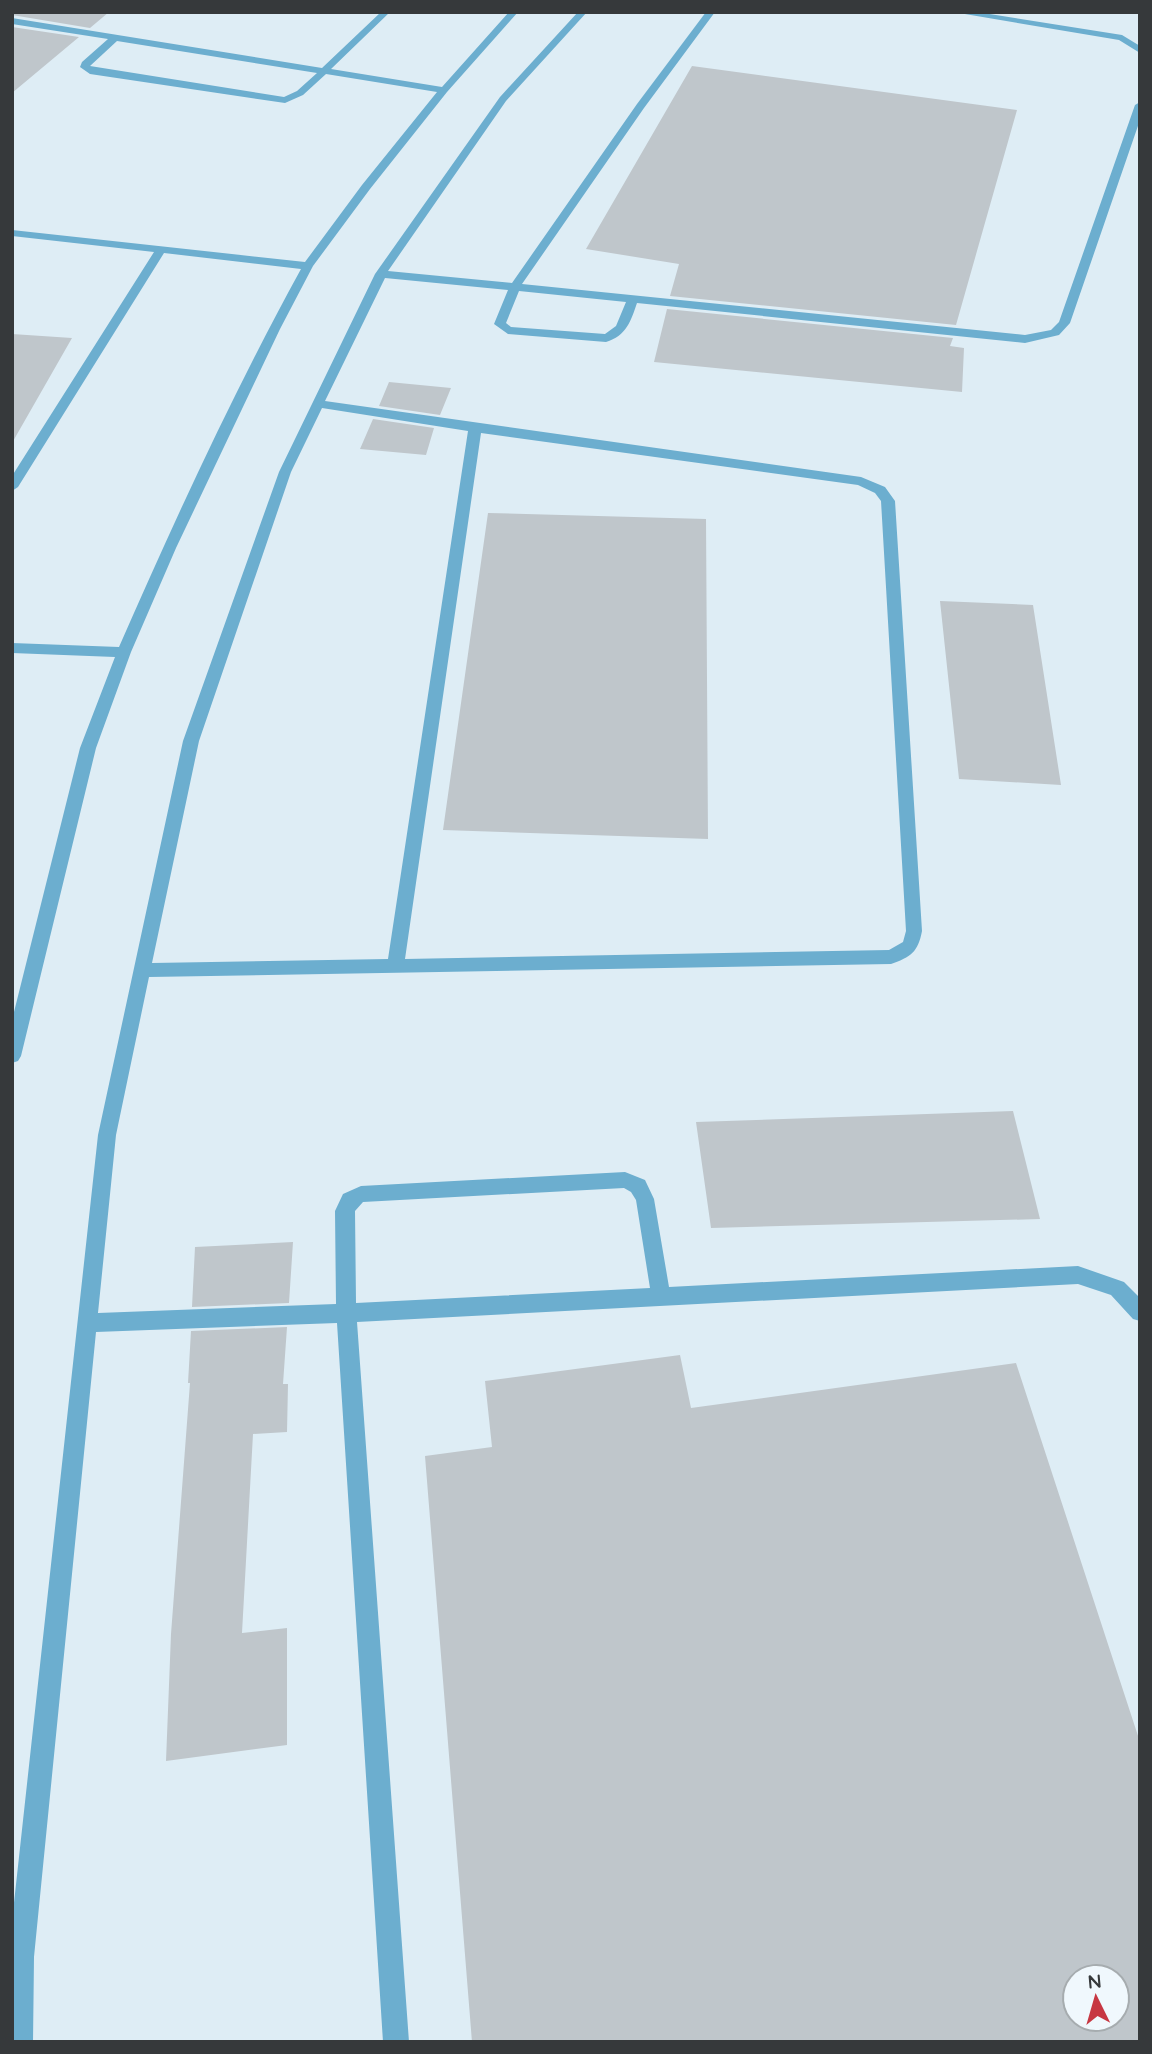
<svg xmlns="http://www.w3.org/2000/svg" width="1152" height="2054" font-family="Quicksand,sans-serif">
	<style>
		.built { fill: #deedf5; fill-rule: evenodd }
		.building { fill: #bfc6cb; fill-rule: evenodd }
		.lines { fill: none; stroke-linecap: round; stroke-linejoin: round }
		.lane { fill: #6caecf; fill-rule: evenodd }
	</style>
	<rect width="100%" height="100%" fill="#f0f8fd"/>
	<path class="built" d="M12 12H1140V2042H12ZM1075 1977H1117V2019H1075Z"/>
	<path class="building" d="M12 12H109L90 28 12 15Z
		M12 27 79 37 12 93Z
		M692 66 1017 110 956 325 670 296 679 264 586 249Z
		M667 309 953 338 950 346 964 348 962 392 654 362Z
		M12 334 72 338 12 443Z
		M389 382 451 388 440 415 379 406Z
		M373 419 434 428 426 455 360 449Z
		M488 513 706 519 708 839 443 830Z
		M940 601 1033 605 1061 785 959 779Z
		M1013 1111 1040 1219 711 1228 696 1122Z
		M293 1242 289 1303 192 1307 195 1247Z
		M287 1327 283 1384H288L287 1432 253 1434 242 1633 287 1628V1745L166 1761 171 1634 190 1383H188L191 1331Z
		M680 1355 691 1408 1016 1363 1140 1742V2042H472L425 1456 492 1447 485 1381ZM1075 1977H1117V2019H1075Z"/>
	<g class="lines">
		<path class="lane" d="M381 12H390L331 69 442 87 509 12H518L447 92 370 189 313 266 280 329 176 548 131 652 96 748 21 1056 18 1061 12 1063V1020L80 748 115 657 12 653V643L119 647C175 519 234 391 301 269L164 253 18 487 12 491V476L154 252 12 236V230L305 262 362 185 437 92 326 74 303 95 285 103 90 74 80 67 82 62 108 39 12 24V18L322 68ZM117 41 317 73 297 91 284 97 90 66Z
			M578 12H587L506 101 388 271 512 283 637 104 706 12H715L644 108 522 284 1025 335 1051 330 1059 322 1135 105 1140 102V120L1070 323 1059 335 1025 343 637 303C631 321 626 336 606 342L508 334 494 324 508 290 385 278 325 401 861 477 885 487 895 501 922 931C918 952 911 957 891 964L149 977 116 1135 98 1313 336 1304 335 1211 343 1194 361 1186 625 1172 645 1180 654 1199 669 1287 1078 1266 1124 1282 1140 1298V1321L1133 1319 1111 1295 1078 1284 357 1322 409 2042H383L337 1323 96 1332 34 1957 33 2042H12V1921L98 1135 183 741 279 472 375 274 500 97ZM519 291 626 302 616 326 605 334 511 327 506 323ZM322 408 468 431 388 959 152 963 199 741 291 472ZM481 433 858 485 875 493 881 501 906 931 903 942 889 950 405 959ZM624 1188 631 1192 636 1200 650 1288 356 1303 355 1211 363 1202Z
			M953 12H977L1122 35 1140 46V53L1119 40Z"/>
	</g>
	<rect width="1152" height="2054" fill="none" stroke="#36393b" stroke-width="28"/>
	<g transform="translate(1096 1998) rotate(355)"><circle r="33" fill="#f0f8fd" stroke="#a6acaf" stroke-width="2"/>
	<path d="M0-5L12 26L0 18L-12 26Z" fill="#c73742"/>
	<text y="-10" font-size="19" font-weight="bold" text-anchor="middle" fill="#36393b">N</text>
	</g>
</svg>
